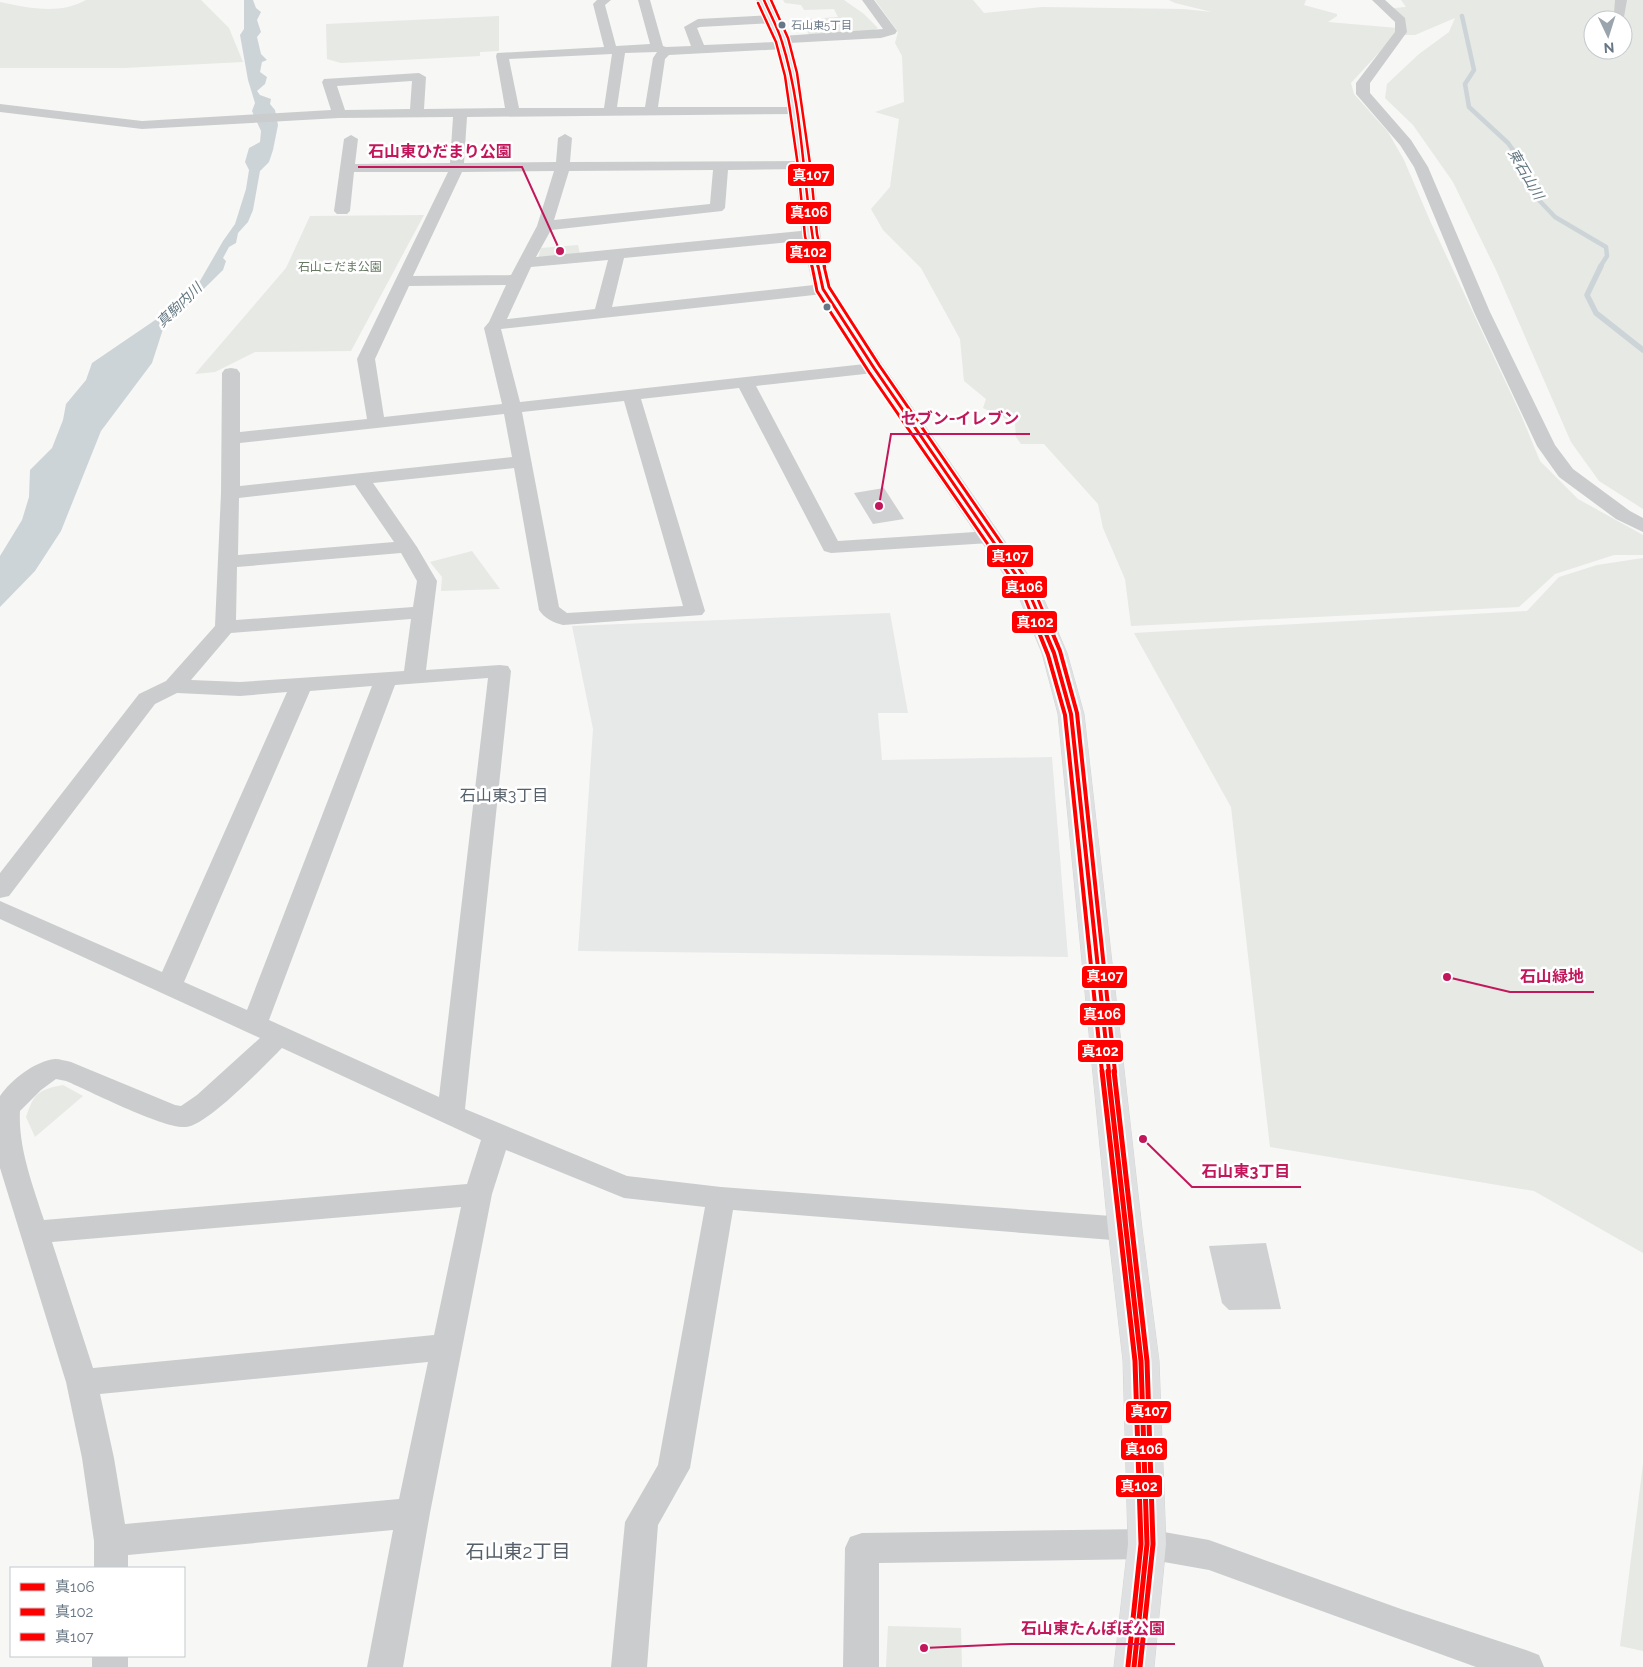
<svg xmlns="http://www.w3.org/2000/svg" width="1643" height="1667" font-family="Raleway,'Noto Sans JP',sans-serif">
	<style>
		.built { fill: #e7e8e8 }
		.green { fill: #e6e9e4; fill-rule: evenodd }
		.water { fill: #cdd4d7 }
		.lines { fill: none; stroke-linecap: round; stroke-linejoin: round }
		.stream-far1 { stroke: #cdd4d7; stroke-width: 4.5 }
		.stream { stroke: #cdd4d7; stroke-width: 5.5 }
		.building { fill: #cfd0d1 }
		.highway-casing { stroke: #d4d5d5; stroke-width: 1 }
		.minor { fill: #cbcccd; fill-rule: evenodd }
		.highway { fill: #dfe0e1; fill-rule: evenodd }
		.bus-1-far3-casing { stroke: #fff; stroke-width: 5 }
		.bus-1-far2-casing { stroke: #fff; stroke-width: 6 }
		.bus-1-far1-casing { stroke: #fff; stroke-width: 8 }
		.bus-1-casing { stroke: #fff; stroke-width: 9 }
		.bus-2-far3-casing { stroke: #fff; stroke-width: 5 }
		.bus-2-far2-casing { stroke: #fff; stroke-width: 6 }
		.bus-2-far1-casing { stroke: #fff; stroke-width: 8 }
		.bus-2-casing { stroke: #fff; stroke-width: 9 }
		.bus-3-far3-casing { stroke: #fff; stroke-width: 5 }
		.bus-3-far2-casing { stroke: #fff; stroke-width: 6 }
		.bus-3-far1-casing { stroke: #fff; stroke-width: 8 }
		.bus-3-casing { stroke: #fff; stroke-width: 9 }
		.bus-1-far3 { stroke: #f00; stroke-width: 2.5 }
		.bus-1-far2 { stroke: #f00; stroke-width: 3 }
		.bus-1-far1 { stroke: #f00; stroke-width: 4 }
		.bus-1 { stroke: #f00; stroke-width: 5 }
		.bus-2-far3 { stroke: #f00; stroke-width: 2.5 }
		.bus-2-far2 { stroke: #f00; stroke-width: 3 }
		.bus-2-far1 { stroke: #f00; stroke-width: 4 }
		.bus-2 { stroke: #f00; stroke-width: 5 }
		.bus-3-far3 { stroke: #f00; stroke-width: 2.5 }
		.bus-3-far2 { stroke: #f00; stroke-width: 3 }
		.bus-3-far1 { stroke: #f00; stroke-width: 4 }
		.bus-3 { stroke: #f00; stroke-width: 5 }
		.bus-dot { fill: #687785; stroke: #fff; stroke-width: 2 }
		.labels { text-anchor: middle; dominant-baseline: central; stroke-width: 5; stroke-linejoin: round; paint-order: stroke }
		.far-bus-label { font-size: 11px; fill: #687785; stroke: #fff; text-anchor: start }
		.far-park-label { font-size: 12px; fill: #667762; stroke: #fff }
		.far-water-label { font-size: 14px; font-style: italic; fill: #637781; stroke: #fff }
		.neighbourhood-label { font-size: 16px; fill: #55606a; stroke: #fff }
		.near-neighbourhood-label { font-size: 19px; fill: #55606a; stroke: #fff }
		.leader { fill: none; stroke: #c2185b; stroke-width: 2 }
		.callout-dot { fill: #c2185b; stroke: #fff; stroke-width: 2 }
		.callout-label { font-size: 16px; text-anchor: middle; font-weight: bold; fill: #c2185b; stroke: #fff; stroke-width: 5; stroke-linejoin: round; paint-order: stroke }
		.line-badge { stroke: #fff; stroke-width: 2 }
		.badge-label { font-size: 14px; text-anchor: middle; font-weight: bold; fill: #fff }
	</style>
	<rect width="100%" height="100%" fill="#f7f7f6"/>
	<path class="built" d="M890 613 908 713H878L882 760 1052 757 1068 957 578 951 593 729 572 626Z"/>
	<path class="green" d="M86 0H201L229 28 243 62 123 68H0V2C29 8 59 15 86 0Z
		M783 0H844L864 14 878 28 870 32 809 35 805 25H812L809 19 838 17 834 9 804 10 801 5 785 3Z
		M875 0H973L984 13 1042 7 1183 9 1212 12 1175 3 1169 0H1306L1304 5 1337 14V16L1328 22 1397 28V33L1351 83 1354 94 1388 132 1404 160 1431 223 1521 415 1540 461 1578 499 1643 535V555H1614L1555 574 1519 607 1131 626 1125 579 1103 528 1098 504 1044 444H1021L1016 437 1015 423 983 408 986 399 964 381 960 339 921 268 883 230 871 209 890 187 899 119 875 112 904 102 902 56 895 43 898 32Z
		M1401 0H1643V509L1599 481 1571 442 1496 270 1453 182 1413 125 1385 98 1387 84 1419 54 1449 32 1455 18 1415 35H1402L1392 10 1394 8 1406 7ZM1593 20H1623V50H1593Z
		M499 16V51L480 52V56L341 63 327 59 326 24Z
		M424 215 351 351 255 352 215 372 195 374 286 268 310 216Z
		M578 245 580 254 538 258 541 248Z
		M472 551 500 589 441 591 442 577 430 562Z
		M1643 558V1253L1534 1191 1270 1147 1231 807 1134 633 1527 611 1559 577 1597 565Z
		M63 1085 83 1096 35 1137 26 1117C34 1094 37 1090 63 1085Z
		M1643 1464V1651L1620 1646Z
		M888 1626 961 1628 962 1667H886Z"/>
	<path class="water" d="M244 0H253L256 8 261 12 257 20 261 32 257 37 261 54 267 60 262 62 260 72 267 77 265 84 257 91 260 95 271 99 270 104 275 110 278 125 273 150 269 162 260 171 253 210 248 222 238 233 236 243 229 247 223 258 226 261 223 270 163 329 152 363 101 431 61 531 35 571 0 607V556L22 520 29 497 30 470 52 448 63 420 66 404 86 380 92 363 164 314 200 281 223 241 235 224 246 189 249 170 245 162 249 148 260 142 261 131 252 111 255 103 248 80 240 35 244 29Z"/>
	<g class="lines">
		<path class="stream-far1" d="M1462 16 1474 70 1465 84 1469 107 1508 143 1521 161 1536 197 1555 217 1606 247 1607 256 1600 267"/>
		<path class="stream" d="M1601 266 1587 295 1596 313 1643 350"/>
	</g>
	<path class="building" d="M884 488 904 519 873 524 854 493Z
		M1266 1243 1281 1309 1229 1310 1222 1303 1209 1246Z"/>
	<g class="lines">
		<defs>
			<path id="highway" d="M757 0H771L789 40 799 75 812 165 820 235 832 289 884 367 1042 595 1067 653 1084 714 1142 1229 1159 1361 1166 1544 1154 1667H1114L1128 1544 1123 1361 1108 1229 1058 714 1042 653 1018 595 864 368 814 289 802 235 796 165 783 75 775 40Z"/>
		</defs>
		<use href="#highway" class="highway-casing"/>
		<path class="minor" d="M597 0H611L605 5 616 46 650 44 638 0H650L663 46 666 47 691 46 684 27 698 19 774 15 780 19 774 23 700 27 697 28 704 45 777 42 778 37 782 36 883 29 862 0H874L897 31 895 34 881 38 789 43V48L784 49 669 55 665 59 658 107H801L803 110 801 113 796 114 467 117 464 163 556 162 558 138 565 134 572 138 570 162 804 161 809 162 811 165 809 168 804 169 728 170 725 208 722 211 551 230 536 257 811 230 816 232 819 235 816 238 811 240 624 258 612 307 823 284 829 286 831 289 829 292 823 294 501 329 520 402 874 363 880 364 883 368 880 372 874 373 756 386 838 541 990 531 997 533 1000 537 997 541 990 543 831 553 824 551 739 388 641 399 705 611 702 615 563 625C554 623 544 618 539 610L514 468 373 483 417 547 437 581 426 670 500 665 508 666 511 671 465 1109 627 1176 721 1187 1125 1217 1135 1221 1140 1229 1135 1237 1125 1241 733 1210 690 1468 658 1525 647 1667H611L625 1522 658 1465 705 1207 624 1198 506 1150 492 1194 430 1513 403 1667H367L393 1530 128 1555V1568H94V1541L82 1458 66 1382 0 1168V1096C11 1080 35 1061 55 1059 60 1059 66 1061 71 1062L175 1105 181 1106 197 1095 260 1038 0 919V901L162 972 287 692 240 696 177 693 155 704 9 896 0 898V873L139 694 166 681 215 626 221 493 222 373 225 369 231 368 237 369 240 373V432L367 419 357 359 448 172H354L350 211 347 214H337L334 211 344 139 351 135 358 139 355 164 450 163 453 117 339 118 142 129 0 112V104L142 121 331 110 322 82 324 79 419 73 426 77 424 109 505 108 496 56 497 53 604 47 593 4ZM657 52 653 58 645 107H617L625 53ZM612 54 604 108H519L509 59ZM412 81 410 109 345 110 337 86ZM713 170 710 204 554 220 569 171ZM554 171 537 226 511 275 413 276 462 172ZM608 260 595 309 507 319 531 267ZM506 285 489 322 484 328 502 404 384 417 375 359 409 286ZM624 401 683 606 567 613 559 607 522 412ZM504 414 512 457 240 486V443ZM355 485 394 542 238 555 239 498ZM401 553 417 581 413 607 236 620 237 567ZM411 619 404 671 240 682 191 680 231 633ZM488 678 439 1097 269 1020 395 685ZM372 686 247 1010 184 982 310 691ZM282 1048 481 1140 467 1184 44 1220C33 1186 18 1147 20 1111L41 1090 56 1079 66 1081C90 1091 163 1129 186 1127 207 1126 265 1065 282 1048ZM461 1207 434 1335 93 1368 52 1242ZM428 1362 399 1499 125 1524 114 1458 100 1394Z
			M1372 0H1385L1405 18 1407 32 1370 83V93L1411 140 1428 167 1490 312 1555 445 1573 469 1630 511 1643 518V532L1616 519 1559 477 1537 446 1474 312 1414 167 1400 145 1356 94V83L1395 32V22Z
			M1615 0H1627L1624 17H1616L1614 14Z
			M1147 1529 1209 1540 1401 1609 1526 1650 1539 1655 1544 1667H1476L1209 1570 1147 1559 879 1563V1667H843L845 1548 850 1537 862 1533Z
			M92 1656H128V1667H92Z"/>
		<use href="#highway" class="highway"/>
		<defs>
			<path id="bus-1-far3" d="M764 0C770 14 778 28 782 42 805 115 802 193 818 267"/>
			<path id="bus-1-far2" d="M818 266 823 289 874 368 1030 595 1039 616"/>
			<path id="bus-1-far1" d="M1038 615 1054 653 1071 714 1109 1072"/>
			<path id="bus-1" d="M1108 1071 1141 1361 1147 1544 1134 1667"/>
			<path id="bus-2-far3" d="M758 3 776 42 785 76 798 166 805 236 812 267"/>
			<path id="bus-2-far2" d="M812 266 817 291 869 372 1025 598 1032 616"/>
			<path id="bus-2-far1" d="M1032 615 1048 655 1065 715 1102 1072"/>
			<path id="bus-2" d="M1102 1071 1135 1361 1141 1544 1128 1666"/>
			<path id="bus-3-far3" d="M771 0 788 38 797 73 810 164 817 234 825 267"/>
			<path id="bus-3-far2" d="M824 266 829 287 879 365 1035 592 1045 616"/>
			<path id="bus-3-far1" d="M1045 615 1060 651 1077 713 1115 1072"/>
			<path id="bus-3" d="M1114 1071 1147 1361 1153 1544 1140 1667"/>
		</defs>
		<use href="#bus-1-far3" class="bus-1-far3-casing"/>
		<use href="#bus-1-far2" class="bus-1-far2-casing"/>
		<use href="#bus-1-far1" class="bus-1-far1-casing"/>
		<use href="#bus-1" class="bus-1-casing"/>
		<use href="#bus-2-far3" class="bus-2-far3-casing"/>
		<use href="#bus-2-far2" class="bus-2-far2-casing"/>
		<use href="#bus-2-far1" class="bus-2-far1-casing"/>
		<use href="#bus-2" class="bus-2-casing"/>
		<use href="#bus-3-far3" class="bus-3-far3-casing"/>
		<use href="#bus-3-far2" class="bus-3-far2-casing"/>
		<use href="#bus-3-far1" class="bus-3-far1-casing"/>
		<use href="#bus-3" class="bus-3-casing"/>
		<use href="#bus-1-far3" class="bus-1-far3"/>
		<use href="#bus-1-far2" class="bus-1-far2"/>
		<use href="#bus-1-far1" class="bus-1-far1"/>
		<use href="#bus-1" class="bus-1"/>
		<use href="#bus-2-far3" class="bus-2-far3"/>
		<use href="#bus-2-far2" class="bus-2-far2"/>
		<use href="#bus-2-far1" class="bus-2-far1"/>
		<use href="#bus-2" class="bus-2"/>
		<use href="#bus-3-far3" class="bus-3-far3"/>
		<use href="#bus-3-far2" class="bus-3-far2"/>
		<use href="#bus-3-far1" class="bus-3-far1"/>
		<use href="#bus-3" class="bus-3"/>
	</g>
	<g class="bus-dot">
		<circle cx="782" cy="25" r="4.5"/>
		<circle cx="827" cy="307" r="4.5"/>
	</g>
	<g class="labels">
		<g class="far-bus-label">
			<text x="791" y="25">石山東5丁目</text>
		</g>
		<g class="far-park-label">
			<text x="340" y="267">石山こだま公園</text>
		</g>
		<g class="far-water-label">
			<text transform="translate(1526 174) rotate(60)">東石山川</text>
			<text transform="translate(179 305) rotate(-44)">真駒内川</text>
		</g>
		<g class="neighbourhood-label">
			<text x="504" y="795">石山東3丁目</text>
		</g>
		<g class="near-neighbourhood-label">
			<text x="518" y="1551">石山東2丁目</text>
		</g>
	</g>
	<path class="leader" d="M560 251L522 167H358M879 506L891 434H1030M1447 977L1510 992H1594M1143 1139L1192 1187H1301M924 1648L1011 1644H1175"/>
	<g class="callout-dot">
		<circle cx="560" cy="251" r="5"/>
		<circle cx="879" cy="506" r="5"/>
		<circle cx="1447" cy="977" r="5"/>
		<circle cx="1143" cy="1139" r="5"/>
		<circle cx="924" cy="1648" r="5"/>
	</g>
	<g class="callout-label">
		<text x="440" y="157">石山東ひだまり公園</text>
		<text x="960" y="424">セブン-イレブン</text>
		<text x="1552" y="982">石山緑地</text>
		<text x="1246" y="1177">石山東3丁目</text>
		<text x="1093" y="1634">石山東たんぽぽ公園</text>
	</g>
	<g class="line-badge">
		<rect x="787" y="163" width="48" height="24" rx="5" fill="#f00"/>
		<rect x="785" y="201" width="47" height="24" rx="5" fill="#f00"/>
		<rect x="785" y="240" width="47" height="24" rx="5" fill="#f00"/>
		<rect x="986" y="544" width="48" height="24" rx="5" fill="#f00"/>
		<rect x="1001" y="575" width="47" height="24" rx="5" fill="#f00"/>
		<rect x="1011" y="610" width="47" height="24" rx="5" fill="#f00"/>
		<rect x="1081" y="965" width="47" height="24" rx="5" fill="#f00"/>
		<rect x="1079" y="1002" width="47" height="24" rx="5" fill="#f00"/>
		<rect x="1077" y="1039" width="47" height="24" rx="5" fill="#f00"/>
		<rect x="1125" y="1400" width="47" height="24" rx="5" fill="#f00"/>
		<rect x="1120" y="1437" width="48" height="24" rx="5" fill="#f00"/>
		<rect x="1115" y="1474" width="48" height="24" rx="5" fill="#f00"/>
	</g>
	<g class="badge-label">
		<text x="811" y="180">真107</text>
		<text x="809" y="217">真106</text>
		<text x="808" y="257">真102</text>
		<text x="1010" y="561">真107</text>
		<text x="1024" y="592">真106</text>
		<text x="1035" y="627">真102</text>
		<text x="1105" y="981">真107</text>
		<text x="1102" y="1019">真106</text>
		<text x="1100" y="1056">真102</text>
		<text x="1149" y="1416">真107</text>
		<text x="1144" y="1454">真106</text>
		<text x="1139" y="1491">真102</text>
	</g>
	<rect x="10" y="1567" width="175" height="90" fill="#ffffff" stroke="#c3c9ce"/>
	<rect x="20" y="1583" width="25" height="8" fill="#ff0000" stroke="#c3c9ce"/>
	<text x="55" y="1592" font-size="15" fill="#687785">真106</text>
	<rect x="20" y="1608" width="25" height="8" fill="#ff0000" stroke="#c3c9ce"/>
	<text x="55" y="1617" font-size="15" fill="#687785">真102</text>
	<rect x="20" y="1633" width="25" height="8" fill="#ff0000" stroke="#c3c9ce"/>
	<text x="55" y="1642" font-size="15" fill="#687785">真107</text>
	<g transform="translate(1608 35) rotate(176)"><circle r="24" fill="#ffffff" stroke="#c3c9ce"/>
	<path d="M0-4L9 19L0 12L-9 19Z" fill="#9aa4ad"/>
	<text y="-8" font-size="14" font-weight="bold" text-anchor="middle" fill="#687785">N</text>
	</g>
</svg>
